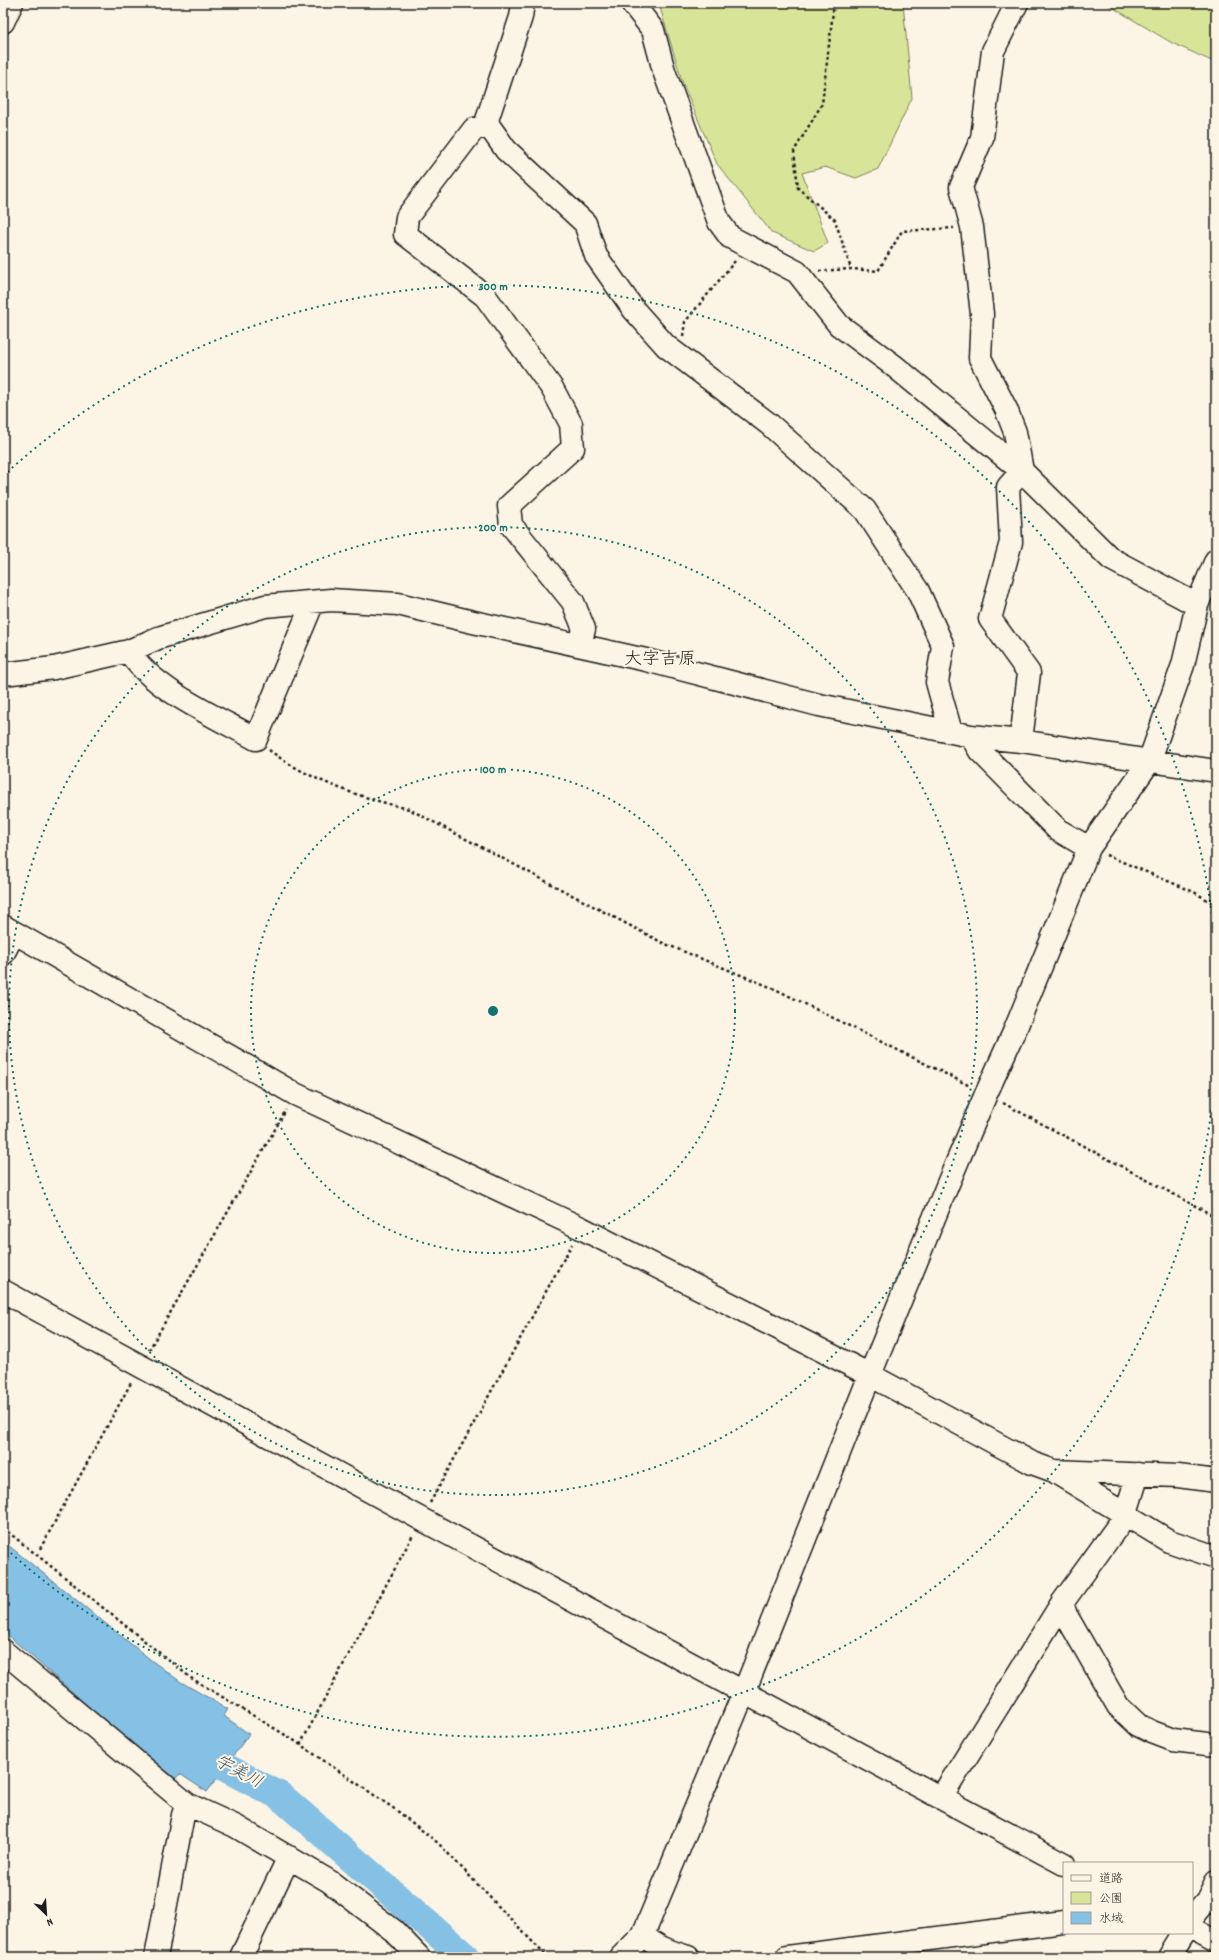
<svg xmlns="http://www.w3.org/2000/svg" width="1219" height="1960" font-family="Dekko,'Klee One',sans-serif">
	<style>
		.green { fill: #d8e598; stroke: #7a805a }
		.water { fill: #85c0e5; stroke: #5b7e95 }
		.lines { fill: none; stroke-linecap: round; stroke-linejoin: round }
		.river { stroke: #85c0e5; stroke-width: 29 }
		.minor-casing { stroke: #1c1c1c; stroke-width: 25 }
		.path { stroke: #1c1c1c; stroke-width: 2.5; stroke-dasharray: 3 3; stroke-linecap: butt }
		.minor { stroke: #fcf5e5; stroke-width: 22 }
		.ring { fill: none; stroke: #0f766e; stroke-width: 2; stroke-dasharray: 2 4 }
		.labels { text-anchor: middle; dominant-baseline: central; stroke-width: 4; stroke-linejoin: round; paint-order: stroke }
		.water-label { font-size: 17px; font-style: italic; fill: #415562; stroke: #fcf5e5 }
		.quarter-label { font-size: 18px; fill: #1c1c1c; stroke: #fcf5e5 }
		.centre { fill: #0f766e; stroke: #fcf5e5; stroke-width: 2 }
		.ring-label { font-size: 12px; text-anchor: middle; font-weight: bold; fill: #0f766e; stroke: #fcf5e5; stroke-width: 4; stroke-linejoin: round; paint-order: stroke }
	</style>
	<rect width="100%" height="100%" fill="#fcf5e5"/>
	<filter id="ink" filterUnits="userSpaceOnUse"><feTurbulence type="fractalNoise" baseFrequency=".025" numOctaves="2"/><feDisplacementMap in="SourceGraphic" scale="8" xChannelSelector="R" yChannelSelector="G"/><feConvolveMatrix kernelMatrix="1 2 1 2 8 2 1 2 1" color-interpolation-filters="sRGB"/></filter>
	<g filter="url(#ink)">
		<path class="green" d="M663 3H903L912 98 878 169 856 178 825 167 802 173 828 243 814 251 772 233 717 164 683 84 661 11Z
			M1105 3H1216V63L1172 43Z"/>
		<path class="water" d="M3 1541 151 1660 181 1682 228 1709 224 1716 249 1734 207 1792 180 1774 173 1781 3 1631Z"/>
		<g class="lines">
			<path class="river" d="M190 1749 280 1796 465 1957"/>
			<defs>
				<path id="minor" d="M523 3 521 17 487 120 489 126 506 150 585 223 596 256 634 310 666 346 769 424 865 510 918 591 943 646 937 682 951 732
					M632 3 653 30 664 71 719 222 730 237 797 272 839 325 893 365 1022 471 1111 559 1197 605
					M1017 3 993 51 982 138 961 187 972 227 982 314 980 358 1006 409 1015 432 1022 471
					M3 22 12 3
					M489 126 474 129 407 217 405 234 485 296 552 388 571 424 573 448 509 506 511 525 573 602 584 629 580 645
					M129 651C150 688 218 718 256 739L313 602
					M3 674 54 668 129 651 158 638 265 606 331 600 398 604 473 622 646 660 819 705 971 736 1021 741 1216 771
					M971 736 980 751 1058 830 1089 848
					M1021 741 1029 673 990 619 1011 542 1008 487 1022 471
					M3 926 295 1094 581 1228 870 1375 1032 1463 1054 1471 1178 1476 1216 1481
					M3 954 14 933
					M3 1291 421 1519 1064 1864
					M1057 1473 1169 1541 1216 1557
					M1062 1603 1066 1615 1118 1706 1138 1725 1152 1732 1173 1740 1216 1745
					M3 1651 187 1804 235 1826 329 1881 394 1931 419 1957
					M941 1798 1062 1603 1125 1516 1138 1474
					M1192 1918 1207 1900 1216 1882
					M1192 1929 1216 1942
					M643 1935C656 1947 671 1952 688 1957
					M156 1957 183 1815 187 1804
					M241 1957 289 1857
					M621 1957 643 1935 744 1692 870 1375 947 1186 986 1094 1015 1030 1089 848 1149 762 1183 665 1197 605 1216 560
					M787 1957 1064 1922
					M1169 1957 1184 1933"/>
			</defs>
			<use href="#minor" class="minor-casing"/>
			<path class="path" d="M834 3 822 104 794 151 798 188 835 220 851 269
				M819 271 851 269 878 271 902 231 954 228
				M683 336 685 322 735 261
				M269 750C310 781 359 797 409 809L663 943 775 989 970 1086
				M1106 855 1194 892 1216 905
				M1003 1103 1216 1217
				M149 1350 286 1110
				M430 1503 572 1244
				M3 1528 191 1678 292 1739 396 1810 438 1843 547 1957
				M40 1549 132 1381
				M300 1745 413 1535"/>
			<use href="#minor" class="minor"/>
		</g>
	</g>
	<g class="ring">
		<circle cx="493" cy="1011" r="242"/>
		<circle cx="493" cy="1011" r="484"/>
		<path d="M1216 1068A725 725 0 0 1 3 1546M3 476A725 725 0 0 1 1216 954"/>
	</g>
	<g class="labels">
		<g class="water-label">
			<text transform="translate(238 1773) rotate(28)">宇美川</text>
		</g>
		<g class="quarter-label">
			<text x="660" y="660">大字吉原</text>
		</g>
	</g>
	<circle cx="493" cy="1011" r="6" class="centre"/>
	<g class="ring-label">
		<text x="493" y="290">300 m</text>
		<text x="493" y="531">200 m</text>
		<text x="493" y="773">100 m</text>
	</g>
	<rect width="1219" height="1960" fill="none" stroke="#fcf5e5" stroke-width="16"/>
	<rect x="8" y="8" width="1203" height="1944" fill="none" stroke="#1c1c1c" stroke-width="1.5" filter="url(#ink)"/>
	<rect x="1063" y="1862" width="130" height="72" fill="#fcf5e5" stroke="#a29e95"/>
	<rect x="1071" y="1875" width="20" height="6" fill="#fcf5e5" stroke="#a29e95"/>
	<text x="1099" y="1882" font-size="12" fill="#1c1c1c">道路</text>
	<rect x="1071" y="1892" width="20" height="12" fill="#d8e598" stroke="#a29e95"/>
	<text x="1099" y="1902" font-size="12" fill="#1c1c1c">公園</text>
	<rect x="1071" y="1912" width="20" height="12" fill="#85c0e5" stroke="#a29e95"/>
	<text x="1099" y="1922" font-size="12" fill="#1c1c1c">水域</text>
	<g transform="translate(46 1914) rotate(155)" stroke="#fcf5e5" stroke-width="3" paint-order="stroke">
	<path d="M0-3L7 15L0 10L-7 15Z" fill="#1c1c1c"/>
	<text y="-6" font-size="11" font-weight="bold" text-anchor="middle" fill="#1c1c1c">N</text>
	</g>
</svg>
